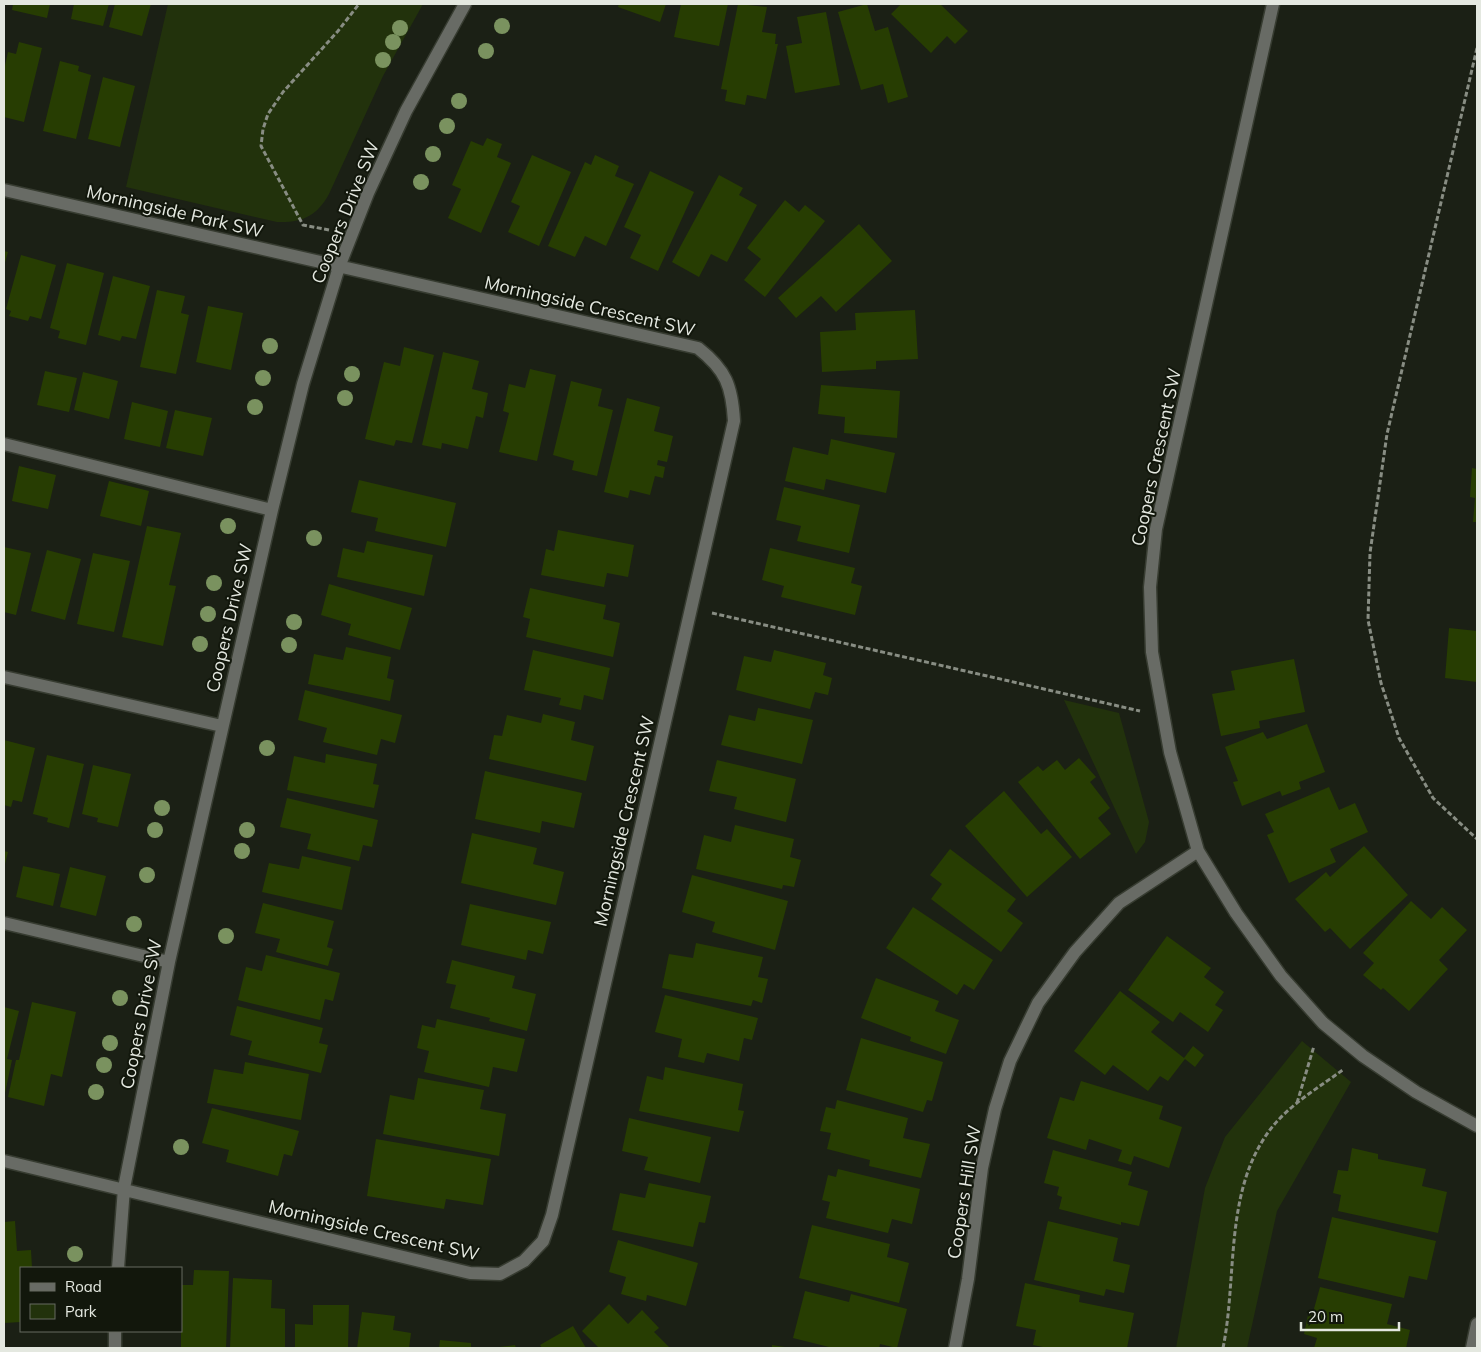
<svg xmlns="http://www.w3.org/2000/svg" width="1481" height="1352" font-family="Mulish,sans-serif">
	<style>
		.green { fill: #22320c }
		.building { fill: #273d02 }
		.lines { fill: none; stroke-linecap: round; stroke-linejoin: round }
		.minor-casing { stroke: #373c31; stroke-width: 15 }
		.path { stroke: #888d83; stroke-width: 3; stroke-dasharray: 5 2.5; stroke-linecap: butt }
		.minor { stroke: #686b65; stroke-width: 12 }
		.tree { fill: #7a925f }
		.labels { text-anchor: middle; dominant-baseline: central; stroke-width: 4; stroke-linejoin: round; paint-order: stroke }
		.street-label { font-size: 18px; fill: #e4e8e0; stroke: #12170c }
	</style>
	<rect width="100%" height="100%" fill="#1b2015"/>
	<path class="green" d="M168 4H423L383 76 329 194C317 216 302 223 277 222L126 187Z
		M1064 700 1119 713 1149 822 1145 842 1136 854Z
		M1302 1041 1351 1082 1277 1211 1247 1348H1176L1205 1188 1225 1137Z"/>
	<path class="building" d="M13 4H50L47 18 12 10Z
		M74 4H109L103 26 71 19Z
		M115 4H151L142 36 109 27Z
		M619 4H666L660 22 618 7Z
		M681 4H728L719 46 674 37Z
		M738 4 767 7 762 32 776 34 775 44H778L766 99 747 95 745 105 725 101 727 90 721 89Z
		M867 4 875 31 888 27 908 97 888 103 883 84 861 90 838 12Z
		M901 4H940L968 31 955 44 947 36 931 53 891 14Z
		M826 12 840 85 795 93 786 46 802 43 797 17Z
		M19 42 42 48 24 122 4 117V70L8 52 16 54Z
		M60 61 79 66 78 71 91 75 76 139 43 131Z
		M103 77 135 86 120 147 88 139Z
		M487 138 502 144 497 157 511 163 481 233 448 218 461 189 452 185 471 141 483 146Z
		M532 155 571 172 539 246 508 232 520 206 511 202Z
		M595 155 619 166 615 176 634 184 606 246 585 236 575 257 548 246 585 162 591 165Z
		M650 171 694 192 658 271 630 258 641 235 624 227Z
		M719 175 743 188 739 195 757 205 727 262 711 254 699 277 672 262Z
		M785 200 799 212 805 205 825 221 765 297 744 280 761 259 747 248Z
		M859 224 892 261 836 312 821 296 796 318 778 298Z
		M4 251 8 252 4 266Z
		M21 255 56 265 41 319 30 316 28 321 9 316 11 311 6 309Z
		M67 263 104 273 86 345 58 338 60 331 50 328Z
		M113 276 150 286 136 339 122 336 120 341 98 335Z
		M157 290 185 296 181 313 189 315 176 374 140 367Z
		M208 306 243 313 231 370 196 362Z
		M915 310 918 359 876 361V369L822 372 820 332 856 330 855 313Z
		M404 347 434 355 412 443 396 440 394 446 365 439 384 362 400 366Z
		M443 352 479 361 472 389 488 393 483 418 476 416 468 449 442 443 441 449 422 445Z
		M530 369 556 375 537 461 499 452 509 413 503 411 509 384 525 388Z
		M45 371 77 378 69 412 37 405Z
		M83 372 118 381 109 419 74 410Z
		M571 381 602 389 598 406 613 410 597 476 572 470 574 461 553 455Z
		M821 385 900 391 897 438 844 433 845 417 818 414Z
		M627 398 660 407 654 431 673 436 667 462 658 460 657 465 665 467 663 478 655 476 650 495 630 490 628 498 604 492Z
		M132 402 168 411 160 447 124 439Z
		M175 410 212 418 203 456 166 448Z
		M831 439 895 453 886 493 826 479 824 490 785 481 793 447 828 455Z
		M19 466 56 475 48 509 12 501Z
		M1472 468 1477 469V522H1473L1475 498 1470 497Z
		M359 480 456 503 446 547 375 531 378 518 351 512Z
		M109 481 149 491 141 526 100 516Z
		M784 487 860 505 849 553 797 541 801 526 776 520Z
		M147 526 181 533 169 585 176 586 163 646 122 637Z
		M558 530 634 545 628 577 607 573 604 587 541 575 546 549 554 551Z
		M367 541 433 555 424 596 337 577 343 548 364 553Z
		M4 547 31 553 16 615 4 612Z
		M770 548 855 568 851 583 862 586 855 615 781 597 784 586 762 580Z
		M47 550 81 559 65 620 31 611Z
		M93 553 130 561 114 632 77 624Z
		M329 584 412 608 400 650 348 635 351 624 321 615Z
		M530 588 606 605 603 619 620 623 613 657 526 637 530 619 523 617Z
		M1449 628 1477 631V682L1445 678Z
		M346 647 391 657 387 678 394 680 390 701 308 684 314 654 343 660Z
		M533 650 610 668 603 700 584 695 581 710 559 705 561 698 524 690Z
		M774 650 826 663 823 675 832 678 828 695 815 692 810 709 736 690 744 656 771 662Z
		M1294 659 1305 712 1259 721 1260 728 1221 736 1212 694 1235 690 1231 671Z
		M305 690 402 715 395 743 381 739 377 755 323 742 327 728 298 720Z
		M758 708 813 720 802 764 721 745 729 715 755 721Z
		M543 714 575 722 571 740 594 746 586 781 489 759 494 735 502 736 507 715 541 723Z
		M1307 724 1325 772 1299 782 1301 789 1282 796 1280 791 1242 806 1233 782 1238 781 1225 747 1263 732 1267 739Z
		M4 740 35 748 22 802 13 800 11 807 4 805Z
		M326 754 377 764 373 784 379 785 374 808 287 790 294 756 325 763Z
		M47 755 84 764 69 828 47 822 48 818 33 814Z
		M1079 758 1096 777 1090 782 1110 808 1098 818 1111 834 1080 859 1018 782 1038 766 1043 771 1057 760 1065 770Z
		M717 760 796 779 786 822 734 809 737 797 709 791Z
		M93 765 131 774 118 827 97 822 98 818 82 814Z
		M485 771 582 793 574 828 542 821 540 833 475 819Z
		M1329 787 1339 810 1355 803 1368 832 1330 849 1336 862 1289 883 1267 835 1274 832 1265 814Z
		M1004 791 1041 834 1047 829 1072 857 1027 897 965 826Z
		M287 798 378 820 372 847 363 845 359 861 307 849 311 834 280 827Z
		M735 825 794 839 790 857 801 860 794 887 783 885 782 889 696 869 704 835 731 842Z
		M472 833 537 848 533 864 564 872 556 905 461 883Z
		M1364 846 1408 895 1350 949 1330 928 1325 932 1295 899 1326 872 1330 877Z
		M950 849 1016 899 1007 911 1023 923 1001 952 931 899 942 884 930 875Z
		M4 851 8 852 4 868Z
		M302 856 351 867 342 910 262 892 269 863 299 869Z
		M23 866 60 874 53 906 16 897Z
		M70 867 106 876 96 916 60 907Z
		M692 875 788 901 775 950 712 932 715 922 682 912Z
		M1411 901 1431 919 1442 907 1467 930 1439 960 1448 969 1409 1011 1383 988 1381 990 1363 975 1374 963 1363 953Z
		M263 903 334 921 327 947 333 949 328 966 276 952 280 939 255 933Z
		M470 904 551 922 543 954 528 950 526 960 461 945Z
		M913 907 993 960 974 990 964 984 957 995 886 948Z
		M1167 936 1211 968 1204 977 1224 992 1215 1005 1223 1010 1208 1032 1180 1012 1173 1022 1128 990Z
		M696 943 763 957 758 977 768 979 762 1003 753 1000 751 1006 662 988 669 954 693 958Z
		M266 955 340 973 333 1001 325 999 320 1020 238 1000 246 967 262 971Z
		M452 960 515 976 512 988 536 994 527 1031 489 1021 490 1018 450 1008 456 985 446 983Z
		M876 978 939 1001 935 1011 959 1020 946 1054 910 1041 911 1037 861 1018Z
		M1120 991 1160 1022 1151 1032 1184 1058 1193 1046 1204 1055 1195 1067 1185 1059 1168 1081 1160 1076 1148 1091 1113 1065 1105 1075 1074 1051Z
		M665 995 758 1018 752 1040 744 1038 739 1061 707 1053 704 1063 678 1057 682 1039 655 1032Z
		M32 1002 76 1012 62 1077 51 1074 44 1106 8 1097 16 1060H19Z
		M237 1006 323 1028 319 1043 328 1045 321 1073 248 1055 252 1041 230 1035Z
		M4 1007 19 1011 7 1059 12 1060 5 1093Z
		M437 1019 525 1039 517 1072 493 1067 489 1087 424 1072 429 1051 417 1048 422 1025 435 1028Z
		M861 1038 943 1062 932 1101 927 1100 923 1112 846 1090Z
		M245 1062 309 1074 301 1120 207 1103 214 1069 243 1074Z
		M665 1067 743 1084 738 1110 744 1111 739 1132 639 1111 647 1076 663 1080Z
		M418 1078 484 1090 480 1109 506 1114 499 1156 383 1134 390 1095 414 1100Z
		M1081 1081 1163 1106 1159 1119 1182 1127 1169 1168 1134 1156 1131 1165 1118 1161 1122 1150 1089 1139 1086 1150 1047 1138 1060 1097 1074 1101Z
		M837 1100 908 1118 903 1138 930 1144 921 1178 869 1166 870 1160 827 1149 831 1133 820 1131 826 1107 835 1109Z
		M212 1108 299 1131 292 1156 284 1154 278 1176 226 1162 229 1150 202 1143Z
		M629 1118 711 1137 700 1183 644 1170 648 1157 622 1151Z
		M376 1139 491 1159 483 1205 446 1199 444 1209 367 1196Z
		M1352 1148 1378 1154V1159L1426 1169 1422 1186 1447 1192 1438 1233 1338 1211 1341 1195 1333 1193 1338 1170 1348 1171Z
		M1053 1150 1132 1172 1128 1185 1148 1191 1139 1226 1121 1222V1225L1059 1209 1062 1197 1057 1195 1059 1187 1044 1183Z
		M838 1169 920 1189 912 1224 892 1219 888 1233 826 1218 830 1202 822 1200 828 1175 836 1177Z
		M649 1183 711 1196 705 1223 699 1222 693 1247 612 1230 620 1193 645 1198Z
		M1332 1217 1436 1241 1427 1280 1409 1276 1404 1298 1318 1278Z
		M15 1221 17 1251 31 1250 32 1268H21V1322L4 1323V1222Z
		M1048 1221 1118 1238 1113 1261 1130 1265 1124 1293 1106 1289 1104 1296 1034 1280Z
		M812 1225 890 1244 887 1257 909 1263 899 1303 799 1278Z
		M618 1240 698 1263 686 1306 647 1295 646 1301 621 1294 626 1277 609 1272Z
		M194 1270 229 1271 226 1348H181V1285H193Z
		M233 1278 272 1280 271 1308 285 1309V1348H230Z
		M1025 1283 1080 1295 1079 1302 1134 1313 1127 1348H1048L1033 1345 1036 1330 1016 1326Z
		M1320 1287 1392 1304 1387 1324 1410 1330 1406 1348H1314L1317 1338 1304 1334 1308 1315 1312 1316Z
		M805 1291 849 1302 851 1294 907 1309 897 1348 880 1344 879 1348H833L793 1338Z
		M609 1304 628 1324 642 1310 659 1328 654 1332 670 1348H599L582 1331Z
		M313 1305H349L348 1348H295V1324L313 1325Z
		M362 1312 395 1316 393 1330 411 1333 409 1348H357Z
		M573 1326 586 1348H542L540 1345Z
		M440 1340 471 1343V1348H439Z
		M515 1345 516 1348H499V1347Z
		M772 1345 785 1347V1348H772Z"/>
	<g class="lines">
		<defs>
			<path id="minor" d="M1273 4 1156 529 1150 587 1152 652 1170 752 1198 851 1236 913 1281 976 1323 1023 1363 1056 1416 1092 1477 1126
				M4 190 698 348C726 370 732 386 734 421L552 1215 543 1241 524 1261 500 1274 470 1273 4 1161
				M4 444 272 510
				M4 677 222 726
				M4 923 169 962
				M118 1268 124 1188 169 962 272 510 303 384 339 267 368 193 406 111 465 4
				M115 1348V1331
				M955 1348 968 1279 982 1168 995 1109 1010 1061 1038 1003 1075 952 1119 903 1198 851
				M1472 1348 1477 1324"/>
		</defs>
		<use href="#minor" class="minor-casing"/>
		<path class="path" d="M1477 48 1387 434 1370 553 1368 620 1381 683 1399 738 1433 798 1477 839
			M329 230 303 225 261 146 263 129 268 114 283 92 338 31 359 4
			M712 613 1140 711
			M1297 1103 1314 1046
			M1223 1348C1238 1275 1223 1188 1273 1126 1292 1103 1321 1086 1344 1069"/>
		<use href="#minor" class="minor"/>
	</g>
	<g class="tree">
		<circle cx="502" cy="26" r="8"/>
		<circle cx="400" cy="28" r="8"/>
		<circle cx="393" cy="42" r="8"/>
		<circle cx="486" cy="51" r="8"/>
		<circle cx="383" cy="60" r="8"/>
		<circle cx="459" cy="101" r="8"/>
		<circle cx="447" cy="126" r="8"/>
		<circle cx="433" cy="154" r="8"/>
		<circle cx="421" cy="182" r="8"/>
		<circle cx="270" cy="346" r="8"/>
		<circle cx="352" cy="374" r="8"/>
		<circle cx="263" cy="378" r="8"/>
		<circle cx="345" cy="398" r="8"/>
		<circle cx="255" cy="407" r="8"/>
		<circle cx="228" cy="526" r="8"/>
		<circle cx="314" cy="538" r="8"/>
		<circle cx="214" cy="583" r="8"/>
		<circle cx="208" cy="614" r="8"/>
		<circle cx="294" cy="622" r="8"/>
		<circle cx="200" cy="644" r="8"/>
		<circle cx="289" cy="645" r="8"/>
		<circle cx="267" cy="748" r="8"/>
		<circle cx="162" cy="808" r="8"/>
		<circle cx="155" cy="830" r="8"/>
		<circle cx="247" cy="830" r="8"/>
		<circle cx="242" cy="851" r="8"/>
		<circle cx="147" cy="875" r="8"/>
		<circle cx="134" cy="924" r="8"/>
		<circle cx="226" cy="936" r="8"/>
		<circle cx="120" cy="998" r="8"/>
		<circle cx="110" cy="1043" r="8"/>
		<circle cx="104" cy="1065" r="8"/>
		<circle cx="96" cy="1092" r="8"/>
		<circle cx="181" cy="1147" r="8"/>
		<circle cx="75" cy="1254" r="8"/>
	</g>
	<g class="labels">
		<g class="street-label">
			<text transform="translate(175 211) rotate(13)">Morningside Park SW</text>
			<text transform="translate(345 212) rotate(-68)">Coopers Drive SW</text>
			<text transform="translate(590 306) rotate(13)">Morningside Crescent SW</text>
			<text transform="translate(1156 457) rotate(-78)">Coopers Crescent SW</text>
			<text transform="translate(229 618) rotate(-77)">Coopers Drive SW</text>
			<text transform="translate(624 821) rotate(-77)">Morningside Crescent SW</text>
			<text transform="translate(141 1014) rotate(-79)">Coopers Drive SW</text>
			<text transform="translate(964 1192) rotate(-81)">Coopers Hill SW</text>
			<text transform="translate(374 1230) rotate(13)">Morningside Crescent SW</text>
		</g>
	</g>
	<rect width="1481" height="1352" fill="none" stroke="#e4e8e0" stroke-width="10"/>
	<rect x="20" y="1267" width="162" height="65" fill="#12170c" stroke="#666b61"/>
	<rect x="30" y="1283" width="25" height="8" fill="#686b65" stroke="#666b61"/>
	<text x="65" y="1292" font-size="15" fill="#e4e8e0">Road</text>
	<rect x="30" y="1304" width="25" height="15" fill="#22320c" stroke="#666b61"/>
	<text x="65" y="1317" font-size="15" fill="#e4e8e0">Park</text>
	<path d="M1301 1322v8h98v-8" fill="none" stroke="#e4e8e0" stroke-width="2.5"/>
	<text x="1308" y="1322" font-size="15" fill="#e4e8e0" stroke="#12170c" stroke-width="4" paint-order="stroke">20 m</text>
</svg>
